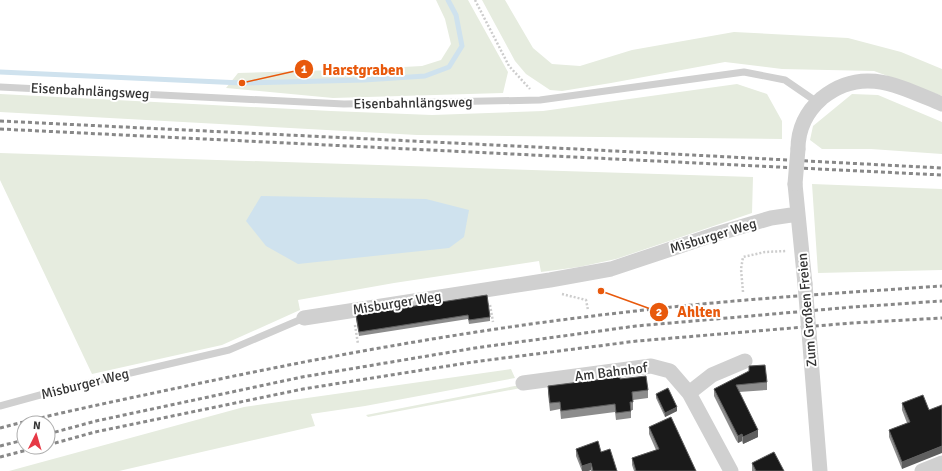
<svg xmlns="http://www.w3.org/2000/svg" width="942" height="471" font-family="Signika,sans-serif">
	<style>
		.green { fill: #e6ecdf }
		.water { fill: #cfe2ee }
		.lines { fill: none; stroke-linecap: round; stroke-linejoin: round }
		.stream { stroke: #cfe2ee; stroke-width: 5 }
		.path { stroke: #cdcdcd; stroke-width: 2.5; stroke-dasharray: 2 2; stroke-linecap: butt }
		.service { stroke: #d0d0d0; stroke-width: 7 }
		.minor { stroke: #d0d0d0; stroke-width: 15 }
		.rail { stroke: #888; stroke-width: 3; stroke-dasharray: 4 3; stroke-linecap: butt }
		.minor-bridge { stroke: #d0d0d0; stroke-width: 15 }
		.wall { fill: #8c8c8c }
		.shaded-wall { fill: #5f5f5f }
		.building { fill: #1a1a1a; stroke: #5f5f5f }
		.labels { text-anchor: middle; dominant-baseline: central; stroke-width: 4; stroke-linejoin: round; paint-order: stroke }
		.street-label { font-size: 14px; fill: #333; stroke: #fff }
		.leader { fill: none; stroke: #e8590c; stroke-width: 1.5 }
		.callout-dot { fill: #e8590c; stroke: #fff; stroke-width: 1.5 }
		.mark-label { font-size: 12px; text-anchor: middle; font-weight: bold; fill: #fff }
		.callout-label { font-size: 15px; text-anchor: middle; font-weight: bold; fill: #e8590c; stroke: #fff; stroke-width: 4; stroke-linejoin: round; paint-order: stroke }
	</style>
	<rect width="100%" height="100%" fill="#fff"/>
	<path class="green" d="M436 0H468L508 72 503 93 333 98 226 88 238 73 366 69 422 66 441 60 451 44 445 19Z
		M482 0H505L533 48 552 64 580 66 632 50 734 32 848 38 901 52 942 69V96L874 71 782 69 725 62 611 83 562 91 550 90 526 74 515 61Z
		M737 84 767 94 782 121V139L417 135 0 112V94L331 111 432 115 543 111Z
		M852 94 878 95 942 122V154L871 149H822L810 140 813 126Z
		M0 153 753 177 752 213 616 259 579 267 541 272 539 261 394 283 298 300 300 310 222 345 92 374 0 180Z
		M812 184 942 189V270L818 273Z
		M511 369 515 378 365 406 311 414 315 426 119 471H9L244 407Z
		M520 385 521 388 368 417 366 415Z"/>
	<path class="water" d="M261 196 426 199 469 210 464 237 449 248 298 264 266 246 246 221Z"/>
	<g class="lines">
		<path class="stream" d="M0 72 242 83 364 80 425 76 449 67 462 46 456 15 448 0"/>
		<path class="path" d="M475 0 509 66 530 89
			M743 292 741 269 743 257 765 252 786 251
			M562 294 586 300 588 310
			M490 305 493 322
			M355 325 358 344"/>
		<path class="service" d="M0 87 344 104 540 100 744 72 785 80 817 102
			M0 406 62 389 229 350 304 318"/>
		<path class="minor" d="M798 149C798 129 806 112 822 98 863 65 900 87 942 104
			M795 184 805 284
			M304 318 550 280 611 269 713 235 771 218 798 214
			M809 333 820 471
			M523 383 651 366 670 371 689 393 731 471
			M689 393 712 375 745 361
			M922 471 942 463"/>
		<path class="rail" d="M0 121 576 149 942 168
			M0 129 942 175
			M0 428C65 411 131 398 196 384 342 353 488 327 636 311 738 299 840 293 942 286
			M48 434 96 421 302 377 475 348 636 326 853 307 942 301
			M48 445 95 432 303 389 473 362 637 341 852 323 942 318
			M0 446 24 440
			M0 457 39 447"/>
		<path class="minor-bridge" d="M795 184 798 149
			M805 284 809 333"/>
	</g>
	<path class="wall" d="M487 295 490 317V321L469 324 468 319 359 336 356 319V315Z
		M749 366 767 382V390L739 392 758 437 743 444 742 441 738 443 736 440 714 396V389L749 372Z
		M620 379 648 390V398L633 400V410H631V418L616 420 615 412 561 419 560 409 550 411 548 394V386Z
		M656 394 677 411 665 417 656 398Z
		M902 403 929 410 902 469 889 437V430L907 423 902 410Z
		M649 427 696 471H634L632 465V458L656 450 649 434Z
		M576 449 601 452 617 471H591V470L588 471H582L576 456Z
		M752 463 784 471H752Z"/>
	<path class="shaded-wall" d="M677 407V411L665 417V413Z
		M758 430V437L743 444V437Z
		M742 434V441L738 443V436Z
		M942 446V453L902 469V462Z
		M591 463V470L588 471H582V466Z"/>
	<path class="building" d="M487 295 490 317 469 320 468 315 359 332 356 315Z
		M765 365 767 382 736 385 758 430 743 437 742 434 738 436 714 389 749 371V366Z
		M646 376 648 390 632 392 633 402H630L631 411 616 413 615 404 561 411 560 402 550 403 548 386 620 377V379Z
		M668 388 677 407 665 413 656 394Z
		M923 395 929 410 942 405V446L902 462 889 430 910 422 902 403Z
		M671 417 696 471H636L632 458 659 449 649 427Z
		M598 441 601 452 610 449 617 471H593L591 463 582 466 576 449Z
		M774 452 784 471H756L752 463Z"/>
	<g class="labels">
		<g class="street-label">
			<text transform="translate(90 91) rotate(3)">Eisenbahnlängsweg</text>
			<text transform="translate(413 103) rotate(-1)">Eisenbahnlängsweg</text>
			<text transform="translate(713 236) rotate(-17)">Misburger Weg</text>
			<text transform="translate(397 303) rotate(-9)">Misburger Weg</text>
			<text transform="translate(807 310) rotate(-95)">Zum Großen Freien</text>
			<text transform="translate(611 372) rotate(-7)">Am Bahnhof</text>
			<text transform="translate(85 384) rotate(-14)">Misburger Weg</text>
		</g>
	</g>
	<path class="leader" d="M242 83L304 69M601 291L659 312"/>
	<g class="callout-dot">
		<circle cx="242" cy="83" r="4"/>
		<circle cx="601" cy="291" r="4"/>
		<circle cx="304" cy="69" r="10"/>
		<circle cx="659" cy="312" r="10"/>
	</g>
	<g class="mark-label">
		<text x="304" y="73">1</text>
		<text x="659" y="316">2</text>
	</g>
	<g class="callout-label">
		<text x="363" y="75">Harstgraben</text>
		<text x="699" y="317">Ahlten</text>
	</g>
	<g transform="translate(36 435) rotate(5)"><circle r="19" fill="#ffffff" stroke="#adadad"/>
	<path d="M0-3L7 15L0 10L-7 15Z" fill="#e63946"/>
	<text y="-6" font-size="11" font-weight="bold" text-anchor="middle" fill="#333333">N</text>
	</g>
</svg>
